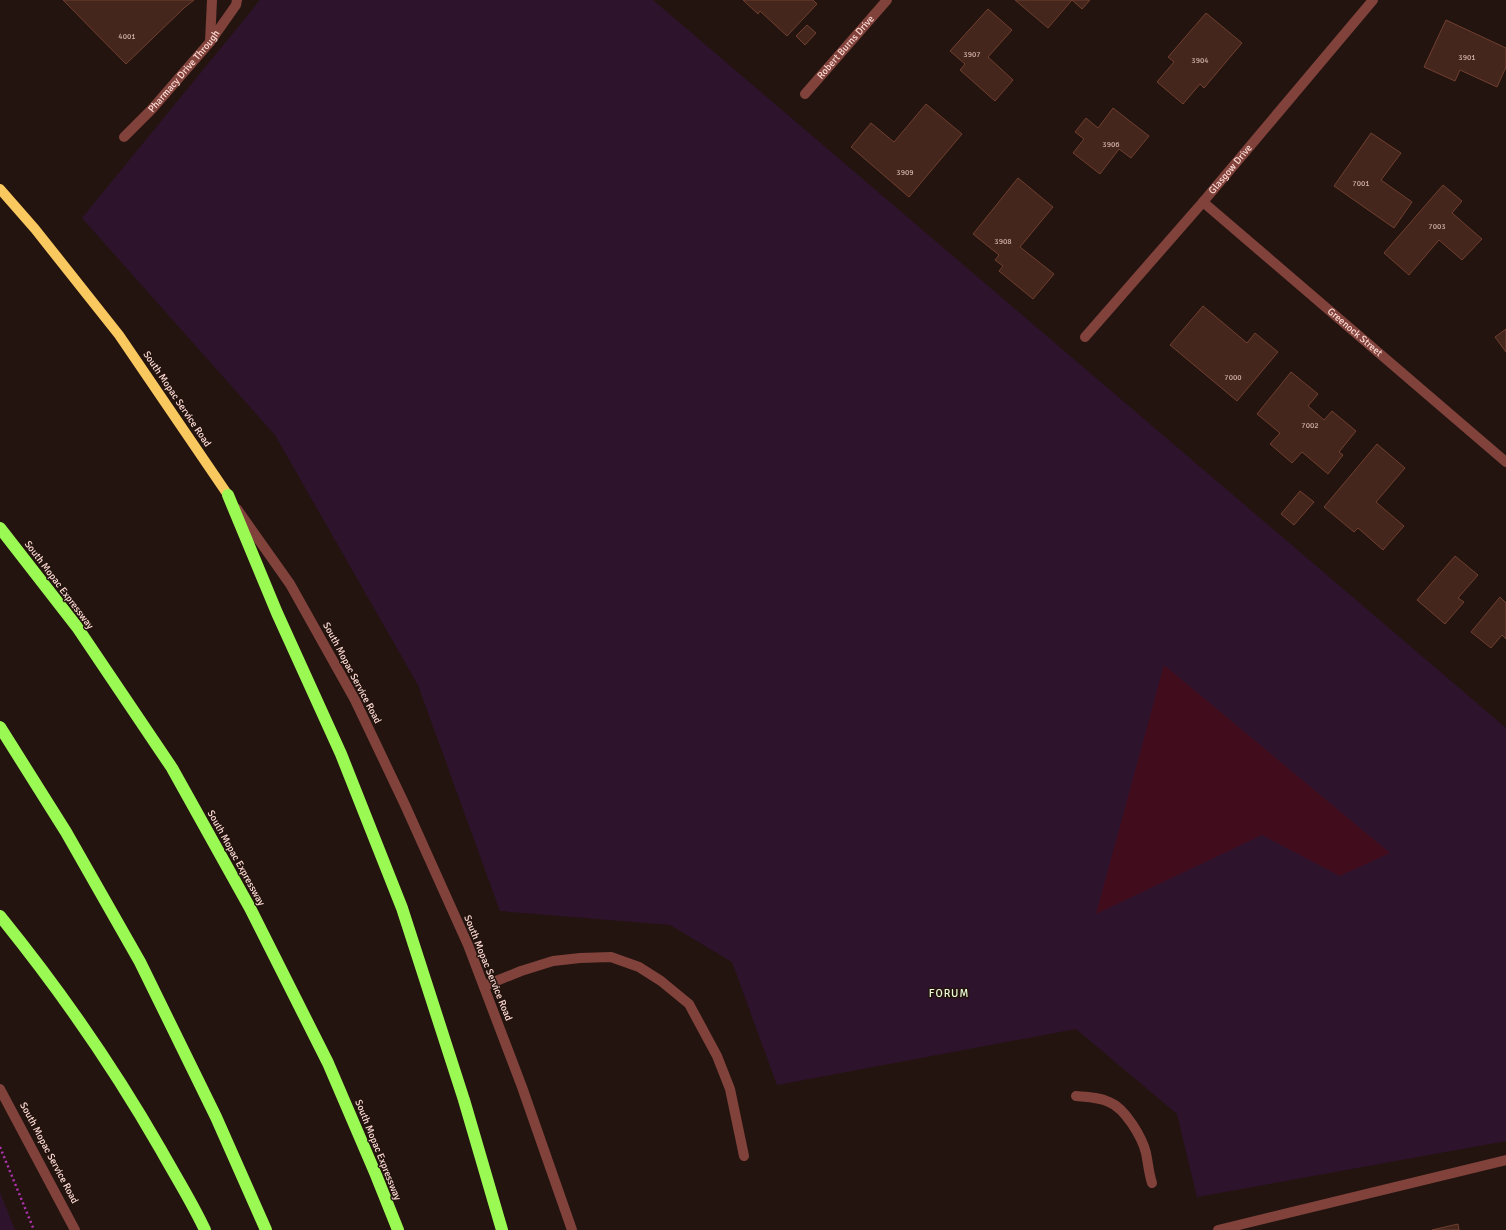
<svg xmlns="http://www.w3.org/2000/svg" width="1506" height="1230" font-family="Signika,sans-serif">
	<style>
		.green { fill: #2e132d }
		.water { fill: #410c1c }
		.building { fill: #44261c; stroke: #703f2f }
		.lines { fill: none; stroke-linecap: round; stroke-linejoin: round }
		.path { stroke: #b133b2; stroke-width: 2.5; stroke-dasharray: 2 3; stroke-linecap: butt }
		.minor { stroke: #81423c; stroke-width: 10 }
		.major { stroke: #f9c85f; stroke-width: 10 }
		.highway { stroke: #9af953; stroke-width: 12 }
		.labels { text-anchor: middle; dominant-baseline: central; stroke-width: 3; stroke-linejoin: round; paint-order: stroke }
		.number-label { font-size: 8px; fill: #d0aea6 }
		.street-label { font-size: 10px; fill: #fedbd4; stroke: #24140f }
		.neighbourhood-label { font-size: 11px; letter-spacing: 1px; fill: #edfed6; stroke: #24140f }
	</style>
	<rect width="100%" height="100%" fill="#24140f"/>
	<path class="green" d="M260 0H653L1506 728V1141L1197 1197 1177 1114 1076 1029 777 1085 732 962 670 925 500 911 418 685 275 435 82 218Z
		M0 1192 15 1230H0Z"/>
	<path class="water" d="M1164 665 1390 853 1340 876 1262 835 1096 914Z"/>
	<path class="building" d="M63 0H194L184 8 126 64Z
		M743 0H813L817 4 787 36 760 11 758 14Z
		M1015 0H1090L1082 9 1072 0 1048 28Z
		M988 9 1012 30 988 57 1013 80 995 101 960 70 965 64 950 51Z
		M1206 13 1242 43 1204 88 1200 84 1183 104 1157 82 1174 62 1168 57Z
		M1446 20 1506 48V67L1497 87 1460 70 1455 81 1424 67Z
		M807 25 816 33 805 45 796 36Z
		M926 104 962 134 909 197 851 147 871 123 894 142Z
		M1113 108 1149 136 1131 158 1119 149 1100 174 1073 153 1084 139 1075 132 1086 118 1098 128Z
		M1371 133 1401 153 1381 180 1412 202 1394 228 1334 186Z
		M1018 178 1053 207 1020 247 1054 274 1033 299 999 271 1003 266 995 260 999 255 973 234Z
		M1443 185 1462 201 1452 213 1482 239 1462 260 1439 240 1409 275 1384 253Z
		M1203 306 1247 343 1255 333 1278 352 1237 401 1170 345Z
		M1506 329V352L1495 337Z
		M1291 372 1318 394 1308 406 1324 420 1332 411 1356 431 1339 452 1343 455 1328 474 1302 452 1292 463 1270 444 1280 433 1257 414Z
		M1377 444 1405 468 1376 502 1404 526 1383 550 1358 528 1354 532 1324 507Z
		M1300 491 1314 502 1294 525 1281 514Z
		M1455 556 1478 575 1458 598 1464 602 1445 624 1417 600Z
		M1500 597 1506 603V639L1502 635 1491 648 1471 632Z
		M1458 1224 1459 1230H1432Z"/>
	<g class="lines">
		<path class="path" d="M0 1147 34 1230"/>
		<g class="minor">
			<path d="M210 42 212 0"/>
			<path id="s1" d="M805 94 887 0"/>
			<path id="s2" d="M124 137 152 109 210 42 236 5 237 0"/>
			<path id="s3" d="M1203 202 1506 462"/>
			<path id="s4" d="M1085 337 1203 202 1373 0"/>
			<path d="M237 509 290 584 355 700 405 805 468 945 522 1087 572 1230"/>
			<path d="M484 986 521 971 553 961 580 958 611 957 639 967 661 981 689 1004 717 1056 730 1089 744 1156"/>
			<path d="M0 1089 75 1230"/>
			<path d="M1076 1096C1088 1097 1099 1097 1109 1102 1125 1108 1142 1137 1146 1153 1148 1163 1149 1174 1152 1183"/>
			<path d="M1218 1230 1506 1160"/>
		</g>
		<path class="major" d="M0 189 35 229 119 335 228 495"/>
		<path class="highway" d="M228 495 277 613 341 754 402 908 464 1100 502 1230
			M0 528 77 627 172 768 250 908 328 1063 376 1175 398 1230
			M0 727 66 832 140 962 216 1117 266 1230
			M0 916C60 990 114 1068 161 1150 176 1177 192 1202 205 1230"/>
	</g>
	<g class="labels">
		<g class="number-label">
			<text x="127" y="36">4001</text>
			<text x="972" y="54">3907</text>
			<text x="1467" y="57">3901</text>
			<text x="1200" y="60">3904</text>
			<text x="1111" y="144">3906</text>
			<text x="905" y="172">3909</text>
			<text x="1361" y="183">7001</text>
			<text x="1437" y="226">7003</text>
			<text x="1003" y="241">3908</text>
			<text x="1233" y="377">7000</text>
			<text x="1310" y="425">7002</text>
		</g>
		<g class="street-label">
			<text stroke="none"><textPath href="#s1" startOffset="62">Robert Burns Drive</textPath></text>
			<text stroke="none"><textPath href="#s2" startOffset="89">Pharmacy Drive Through</textPath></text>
			<text stroke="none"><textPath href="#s4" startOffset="222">Glasgow Drive</textPath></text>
			<text stroke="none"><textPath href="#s3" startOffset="200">Greenock Street</textPath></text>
			<text transform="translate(177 399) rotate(56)">South Mopac Service Road</text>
			<text transform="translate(59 585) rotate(53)">South Mopac Expressway</text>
			<text transform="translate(352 673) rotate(62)">South Mopac Service Road</text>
			<text transform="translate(236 858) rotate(61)">South Mopac Expressway</text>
			<text transform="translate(488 968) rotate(68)">South Mopac Service Road</text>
			<text transform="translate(378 1150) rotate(68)">South Mopac Expressway</text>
			<text transform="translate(49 1153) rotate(62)">South Mopac Service Road</text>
		</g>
		<g class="neighbourhood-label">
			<text x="949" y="993">FORUM</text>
		</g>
	</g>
</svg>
